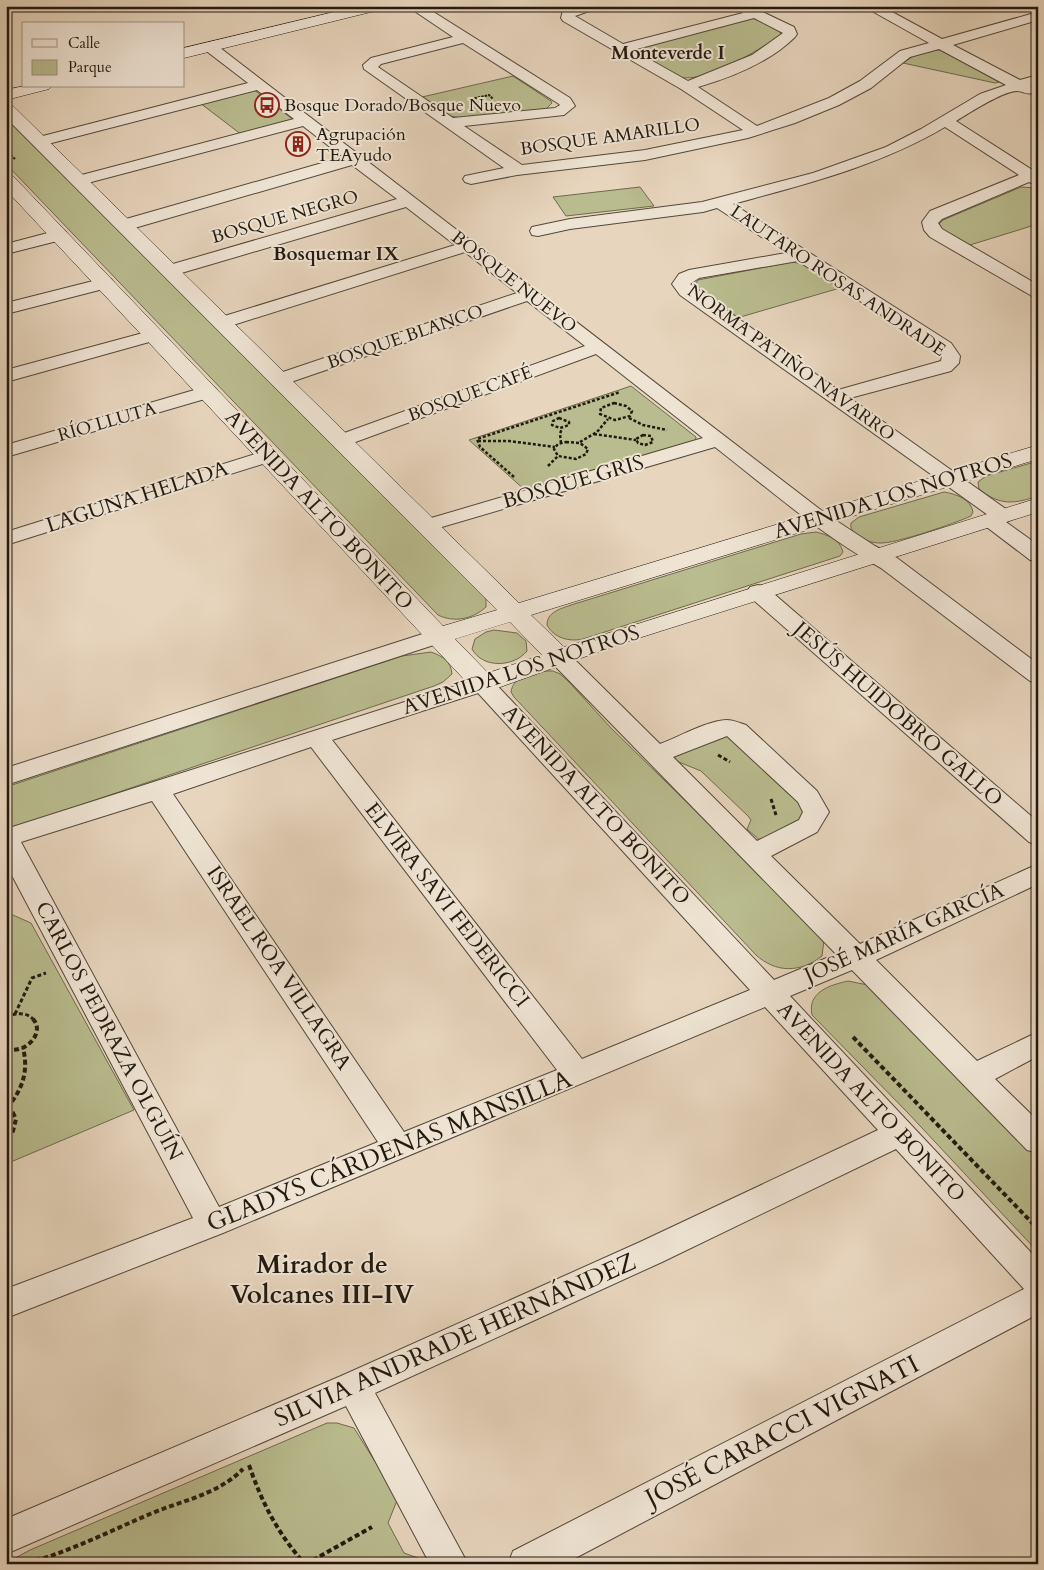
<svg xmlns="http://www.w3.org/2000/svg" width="1044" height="1570" font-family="Cardo,serif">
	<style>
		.green { fill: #b9bc8e; stroke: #6e6a4e }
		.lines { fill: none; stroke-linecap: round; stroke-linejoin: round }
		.street-casing { stroke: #53483a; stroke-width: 2 }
		.secondary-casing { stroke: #22190f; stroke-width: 1 }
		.path-far3 { stroke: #22190f; stroke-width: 2; stroke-dasharray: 2.5 1; stroke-linecap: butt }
		.path-far2 { stroke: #22190f; stroke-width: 2.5; stroke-dasharray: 3 2; stroke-linecap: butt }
		.path-far1 { stroke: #22190f; stroke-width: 3; stroke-dasharray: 4 2.5; stroke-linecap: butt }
		.path { stroke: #22190f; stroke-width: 4; stroke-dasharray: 5 3; stroke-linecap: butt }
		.street { fill: #efe4d4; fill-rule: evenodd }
		.secondary { fill: #efe4d4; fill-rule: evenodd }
		.labels { text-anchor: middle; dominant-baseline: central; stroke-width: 4; stroke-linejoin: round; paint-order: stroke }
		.far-poi-label { font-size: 18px; fill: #22190f; stroke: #efe4d4; text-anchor: start }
		.far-street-label { font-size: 18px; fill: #22190f; stroke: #efe4d4 }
		.far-neighbourhood-label { font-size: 19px; font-weight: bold; fill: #22190f; stroke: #efe4d4 }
		.street-label { font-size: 21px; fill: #22190f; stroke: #efe4d4 }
		.near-street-label { font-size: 25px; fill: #22190f; stroke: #efe4d4 }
		.near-neighbourhood-label { font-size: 26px; font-weight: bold; fill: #22190f; stroke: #efe4d4 }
	</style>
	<rect width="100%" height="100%" fill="#e7d5bd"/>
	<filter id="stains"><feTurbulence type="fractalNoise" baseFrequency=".004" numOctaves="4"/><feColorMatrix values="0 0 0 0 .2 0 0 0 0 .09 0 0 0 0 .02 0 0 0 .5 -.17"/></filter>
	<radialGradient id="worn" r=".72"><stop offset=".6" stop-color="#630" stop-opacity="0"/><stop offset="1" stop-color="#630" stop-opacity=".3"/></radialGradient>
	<path class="green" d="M753 18 779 30 781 35C761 49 703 84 680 77 664 72 647 59 633 51L635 48Z
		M934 50H942L999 82 995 83 903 63 918 53Z
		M513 76 551 101 552 103 546 109 460 118 451 116 422 97Z
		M253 89 295 121 242 135 200 103Z
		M6 119 484 596 486 600V607C473 619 454 623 438 615L6 164Z
		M640 187 654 206 566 216 553 197Z
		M1021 187 1038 188V224L970 245 941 229 938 225 943 220Z
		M792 262 803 264 840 288 737 318 694 286 698 280 703 279Z
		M631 386 696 437 695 443 526 491 469 440Z
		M1038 461V496C1014 504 1000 506 979 489L978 482 986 476Z
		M944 492C956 494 971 499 973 512L971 516C956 523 895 544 880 543 871 543 864 540 858 535 853 532 850 529 851 523L859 517Z
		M816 532C828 535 840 539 843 552L840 556 583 639C569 642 554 638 547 625 547 612 560 609 571 605L801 534Z
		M494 630 517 633 526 641 527 651C514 667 483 669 472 649L475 639 486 632Z
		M431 652C442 656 451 661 452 674L443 682 434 686 6 830V787L402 656Z
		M545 671H553L560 674 568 681 611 728 817 930 824 940 822 956C800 973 776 973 756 955L514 697 511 692C513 676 532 673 545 671Z
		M726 732 808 803V815L761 841 747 829 751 820 748 816 701 771 674 760 676 754Z
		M6 912 31 923 134 1110 6 1164Z
		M848 981 868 985 922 1037 1038 1154V1252L907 1112 812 1015C807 992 830 985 848 981Z
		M327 1423H337L354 1428 398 1498 388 1523 404 1553 418 1558 408 1564H11L17 1557 30 1550Z"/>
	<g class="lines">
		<defs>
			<path id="street" d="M407 6H424L570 98 575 106 564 115 464 126 522 165 645 150 743 130 681 89 563 21 561 18 563 10 575 6H597L595 9 575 16 623 44 743 13 732 6H750L794 27 797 34 795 37C770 62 732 77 698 87L757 126 829 98 860 81 900 51 929 43 863 6H881L942 39 1038 12V20L953 45 1020 80 1038 75V84L1031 86 1034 90 1032 93C1026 95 1023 91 1017 91 1003 91 969 113 956 121L1037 173 1038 186 1029 182 942 219 938 223 942 229 1038 285V297L1032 296 930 237 924 230 922 222 930 211 1019 175 945 127C879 166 806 184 733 204L951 343 960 356 959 363 951 371 850 398 1010 512 1013 516 1010 520 1006 522 1038 545V561L1030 560 984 525 980 521 984 517 988 515 680 295 672 284 679 274 689 270 786 253 717 208 703 212 570 229 538 236 532 235 530 231 532 227 570 219 702 202 813 173 886 147 921 129 980 94 1006 85 939 49 910 57 871 88 839 105 795 123 748 138 645 160 517 175 471 184 465 182 463 179 465 176 504 168 364 69 363 65 371 58 453 37ZM754 18 783 33 752 55 688 81 633 50ZM463 43 559 104 560 105 555 108 453 118 378 67 381 64ZM798 261 937 351 942 356 941 361 838 390 690 284 699 278Z
				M210 43 215 44 826 514 875 546 897 558 1038 664V683L1030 681 881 568C821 535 769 489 715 447L435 529 428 531 421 529 417 525 421 521 703 438 596 354 350 444 343 446 336 444 333 440 336 436 585 346 527 301 288 383 281 385 274 383 272 379 274 375 517 293 465 252 230 326 224 327 218 326 215 322 218 318 455 245 406 207 178 274 172 275 166 274 163 270 166 266 397 199 352 165 131 229H119L117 225 119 221 343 157 303 126 80 185 74 183 72 180 74 177 294 119 257 90 40 146 35 144 32 141 35 138 248 83 205 50 203 47Z
				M59 230 65 231 67 235 65 239 6 254V244Z
				M105 278 111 279 114 283 111 287 6 314V303Z
				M154 330 160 331 163 335 160 339 6 382V370Z
				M208 386 215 388 218 392 215 396 6 457V445Z
				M268 450 275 452 278 456 275 460 6 545V532Z
				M758 585 766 587 1038 822V845L1029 842 750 597 747 592 750 587Z
				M438 629 446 631 449 636 446 641 6 785V768Z
				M559 650 567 652 660 744C679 737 706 721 727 720 733 720 740 723 746 725L817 791 829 812 817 832 771 856 860 944 1038 864V884L876 960 977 1061 1038 1032V1056L995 1079 1038 1121V1153L1027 1150 852 970 790 996 1038 1260V1314L564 1564H508L513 1551 1024 1289 896 1149 662 1262 375 1393 468 1564H430L346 1406 6 1554V1519L341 1376 640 1242 878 1130 765 1007 223 1233 6 1318V1289L193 1218 6 864V829L483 677 491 679 774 980 836 954 551 662 547 657 551 652ZM478 693 750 990 582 1059 332 740ZM727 736 798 802 803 812 799 820 757 841 673 757ZM311 747 557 1070 404 1132 173 794ZM152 801 378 1142 219 1207 21 842Z"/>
			<path id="secondary" d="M359 6H385L383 9 184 58V48Z
				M24 86H51L49 89 6 100V90Z
				M6 103 12 105 519 603 1038 445V459L531 615 564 647 1038 498V512L626 642 492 690 483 692 474 690 6 190V174L12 175 443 626 497 610 6 118ZM510 622 542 655 488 673 455 639Z"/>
		</defs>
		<use href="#street" class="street-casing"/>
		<use href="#secondary" class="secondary-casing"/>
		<path class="path-far3" d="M689 52 701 58
			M471 99 489 95 493 99
			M6 150 15 159"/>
		<path class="path-far2" d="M614 403 626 406 632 411 630 416 615 420 600 414 601 408Z
			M559 418 569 422V425L560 428 552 425 553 421Z
			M629 418 643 425 667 430
			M594 434 636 440
			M643 435 651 436 653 442 645 445 638 443 636 439Z
			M478 441H509L555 447
			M566 442 580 443 588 449 586 454 576 459 558 456 554 449 558 444Z
			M580 442 597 432 608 419
			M561 443 560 434 562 428
			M548 466 558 456
			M514 477 480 447 477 439 620 392"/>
		<path class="path-far1" d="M718 755 730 762
			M771 799 776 815
			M15 1014 32 978 46 973
			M6 1016C16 1014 25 1011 33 1019"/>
		<path class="path" d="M853 1037 1038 1229
			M6 1050C10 1050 15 1050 19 1049 32 1046 44 1029 32 1018
			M6 1108 13 1113 16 1119 13 1131 6 1138
			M7 1108C22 1090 29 1072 23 1048
			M249 1465C262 1503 278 1534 305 1564
			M28 1563C71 1551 110 1531 150 1514 183 1500 217 1495 243 1469
			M306 1564 372 1527"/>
		<use href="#street" class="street"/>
		<use href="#secondary" class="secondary"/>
	</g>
	<defs>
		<symbol id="bus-ring" viewBox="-11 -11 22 22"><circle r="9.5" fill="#efe4d4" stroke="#8f2418" stroke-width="1.5"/><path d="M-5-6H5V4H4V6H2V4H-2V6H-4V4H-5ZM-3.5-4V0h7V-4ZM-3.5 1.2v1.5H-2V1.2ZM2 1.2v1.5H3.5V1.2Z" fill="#8f2418"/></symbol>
		<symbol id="building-ring" viewBox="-11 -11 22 22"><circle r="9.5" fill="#efe4d4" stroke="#8f2418" stroke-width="1.5"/><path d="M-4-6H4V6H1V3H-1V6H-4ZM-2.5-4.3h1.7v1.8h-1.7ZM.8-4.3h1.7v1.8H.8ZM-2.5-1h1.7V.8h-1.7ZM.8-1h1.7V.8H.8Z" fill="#8f2418"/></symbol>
	</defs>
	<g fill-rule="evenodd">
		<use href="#bus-ring" x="253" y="91" width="28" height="28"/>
		<use href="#building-ring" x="284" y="130" width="28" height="28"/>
	</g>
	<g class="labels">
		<g class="far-poi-label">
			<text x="284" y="105">Bosque Dorado/Bosque Nuevo</text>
			<text x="316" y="134">Agrupación<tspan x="316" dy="21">TEAyudo</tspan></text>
		</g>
		<g class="far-street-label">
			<text transform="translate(610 137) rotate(-8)">BOSQUE AMARILLO</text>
			<text transform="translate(285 217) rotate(-16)">BOSQUE NEGRO</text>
			<text transform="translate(838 281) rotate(34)">LAUTARO ROSAS ANDRADE</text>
			<text transform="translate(514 282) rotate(38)">BOSQUE NUEVO</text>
			<text transform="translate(405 337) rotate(-19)">BOSQUE BLANCO</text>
			<text transform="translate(791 363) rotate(36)">NORMA PATIÑO NAVARRO</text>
			<text transform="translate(470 394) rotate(-20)">BOSQUE CAFÉ</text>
			<text transform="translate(107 422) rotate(-16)">RÍO LLUTA</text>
		</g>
		<g class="far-neighbourhood-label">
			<text x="668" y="53">Monteverde I</text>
			<text x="336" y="254">Bosquemar IX</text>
		</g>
		<g class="street-label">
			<text transform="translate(573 482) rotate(-16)">BOSQUE GRIS</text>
			<text transform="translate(893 496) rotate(-17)">AVENIDA LOS NOTROS</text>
			<text transform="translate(137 497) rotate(-18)">LAGUNA HELADA</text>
			<text transform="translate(319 510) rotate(47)">AVENIDA ALTO BONITO</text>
			<text transform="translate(521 670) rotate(-18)">AVENIDA LOS NOTROS</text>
			<text transform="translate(898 714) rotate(41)">JESÚS HUIDOBRO GALLO</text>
			<text transform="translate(596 805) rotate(47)">AVENIDA ALTO BONITO</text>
			<text transform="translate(447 905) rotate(52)">ELVIRA SAVI FEDERICCI</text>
			<text transform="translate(904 933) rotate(-24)">JOSÉ MARÍA GARCÍA</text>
			<text transform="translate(279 968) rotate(56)">ISRAEL ROA VILLAGRA</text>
			<text transform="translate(109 1031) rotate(62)">CARLOS PEDRAZA OLGUÍN</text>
			<text transform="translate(871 1102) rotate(47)">AVENIDA ALTO BONITO</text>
		</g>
		<g class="near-street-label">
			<text transform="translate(389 1151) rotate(-22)">GLADYS CÁRDENAS MANSILLA</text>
			<text transform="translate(455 1340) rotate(-24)">SILVIA ANDRADE HERNÁNDEZ</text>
			<text transform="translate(782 1431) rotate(-27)">JOSÉ CARACCI VIGNATI</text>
		</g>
		<g class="near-neighbourhood-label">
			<text x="322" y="1264">Mirador de<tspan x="322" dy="30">Volcanes III-IV</tspan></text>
		</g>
	</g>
	<rect width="1044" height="1570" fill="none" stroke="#e7d5bd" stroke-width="25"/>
	<rect x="8" y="8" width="1029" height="1555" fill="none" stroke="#22190f" stroke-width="2.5"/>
	<rect x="12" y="12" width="1019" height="1545" fill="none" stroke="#22190f"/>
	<rect x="22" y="22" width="162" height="65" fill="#efe4d4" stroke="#9d9385"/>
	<rect x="32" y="39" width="25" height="8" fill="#efe4d4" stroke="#9d9385"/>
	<text x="68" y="48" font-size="15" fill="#22190f">Calle</text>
	<rect x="32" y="60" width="25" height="15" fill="#b9bc8e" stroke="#9d9385"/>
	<text x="68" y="72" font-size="15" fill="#22190f">Parque</text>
	<rect width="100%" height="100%" filter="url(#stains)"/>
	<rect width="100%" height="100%" fill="url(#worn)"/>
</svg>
